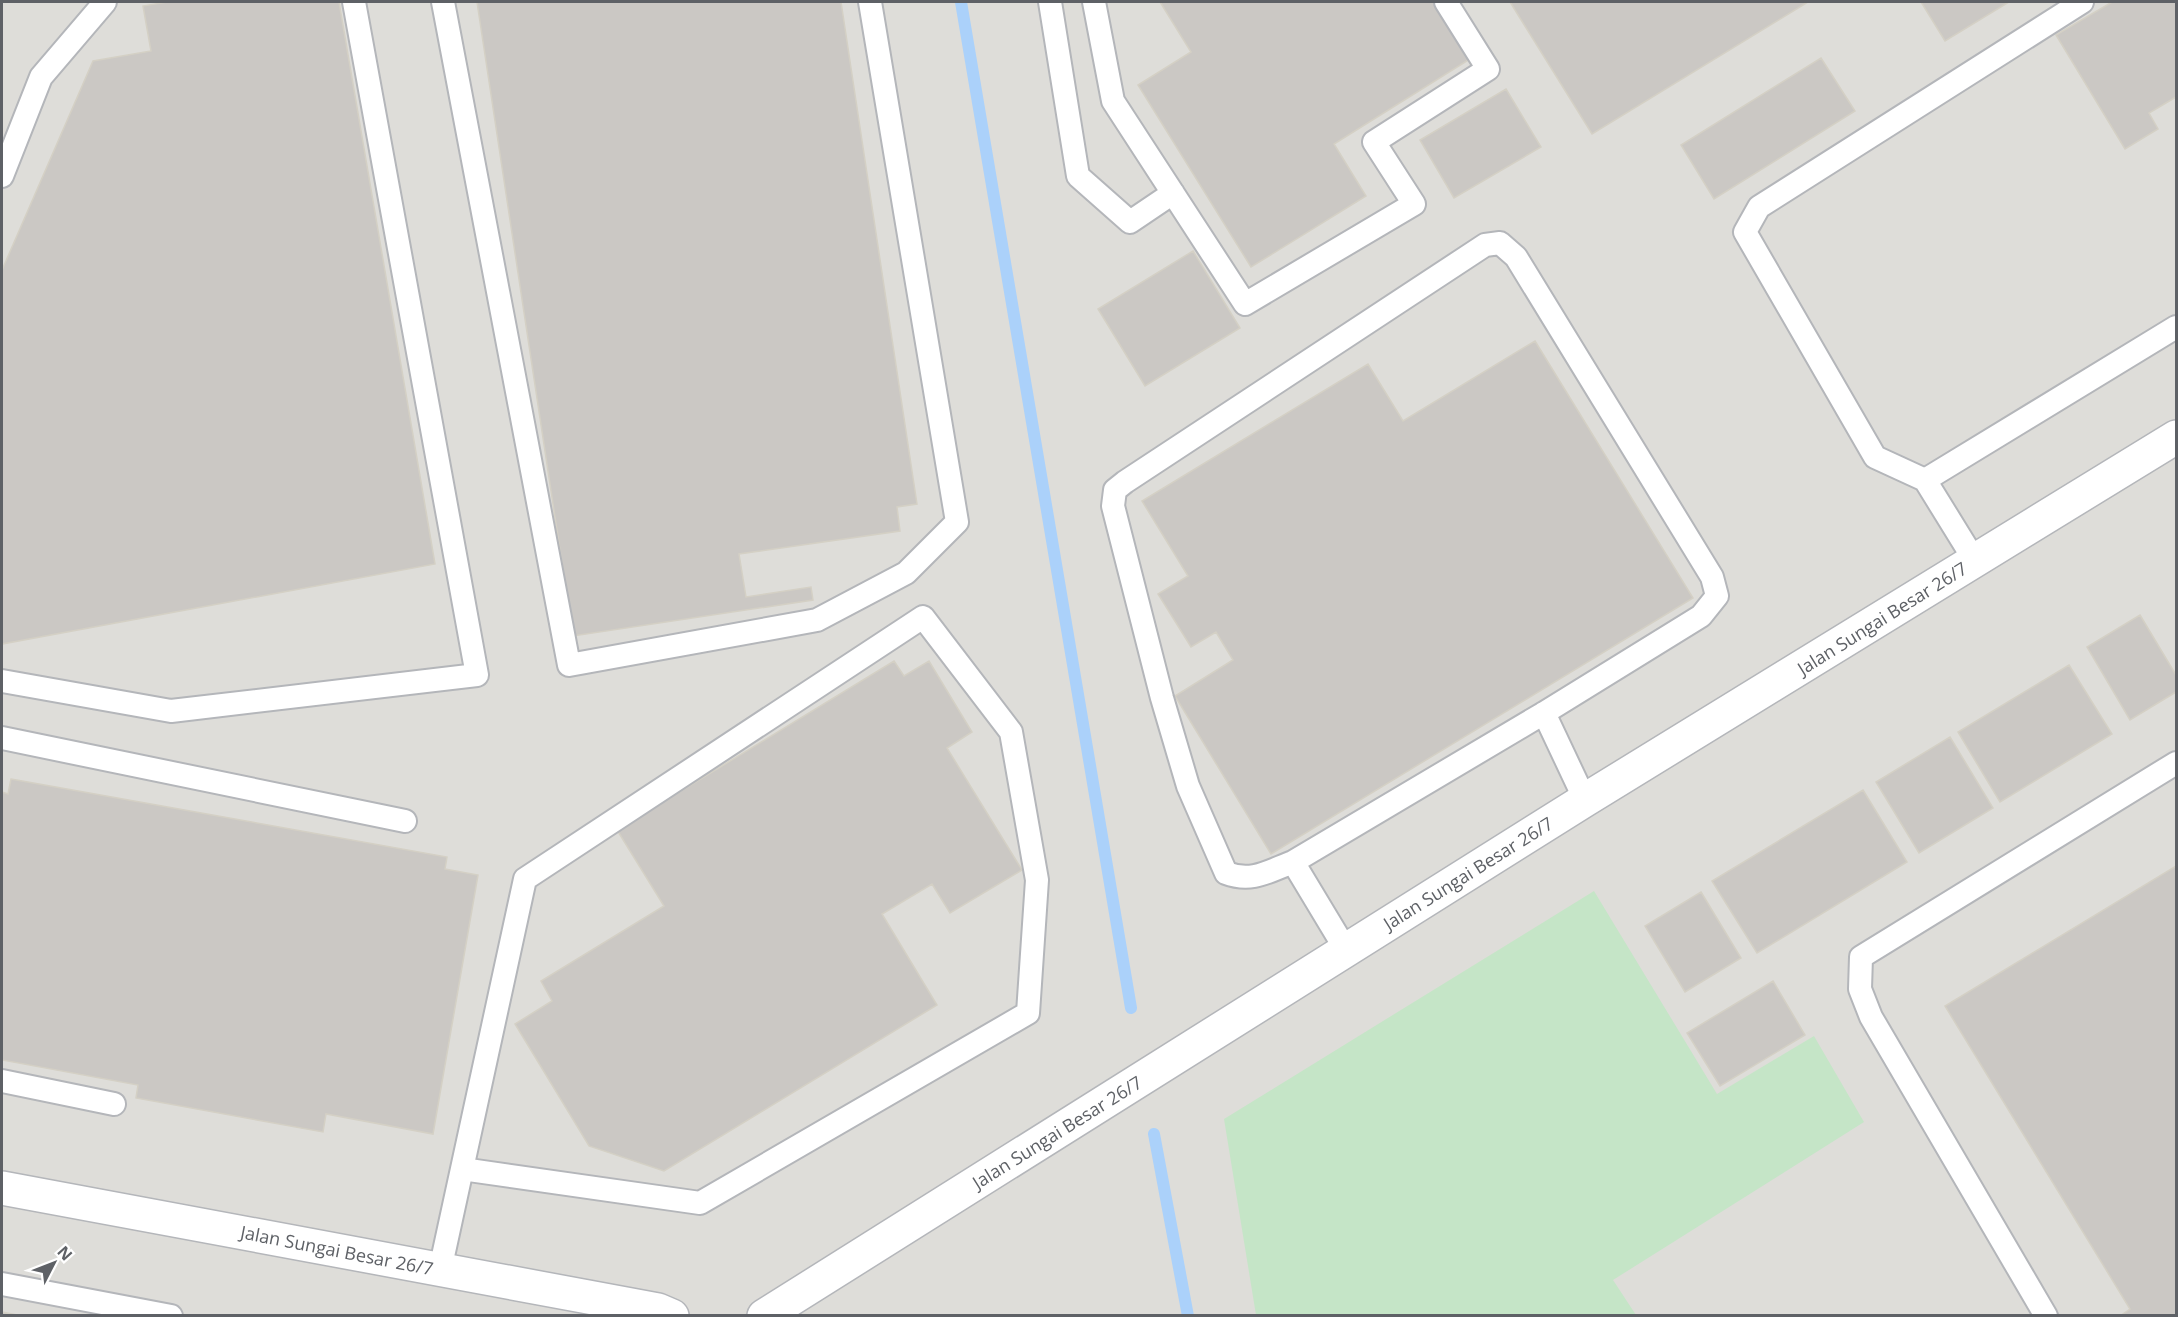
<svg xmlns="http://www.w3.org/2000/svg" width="2178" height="1317" font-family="'Open Sans',sans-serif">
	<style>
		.industrial { fill: #deddd9 }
		.green { fill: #c5e5c7 }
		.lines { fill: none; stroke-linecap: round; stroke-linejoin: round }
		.stream { stroke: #abd1fa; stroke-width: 12 }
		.building { fill: #cbc8c4; stroke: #d4d0c5; stroke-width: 1.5 }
		.lane-casing { stroke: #b4b6ba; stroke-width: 26 }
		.street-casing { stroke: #b4b6ba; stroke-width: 36 }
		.lane { stroke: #fff; stroke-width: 22 }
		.street { stroke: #fff; stroke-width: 33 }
		.labels { text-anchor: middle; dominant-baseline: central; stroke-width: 5; stroke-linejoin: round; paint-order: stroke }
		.street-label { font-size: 18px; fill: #5e6166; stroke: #fff }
	</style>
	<rect width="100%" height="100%" fill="#efeee7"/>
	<path class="industrial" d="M2 2H2176V1315L2 1316Z"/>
	<path class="green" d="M1594 891 1717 1094 1814 1036 1864 1122 1613 1280 1636 1315H1256L1224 1119Z"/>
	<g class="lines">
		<path class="stream" d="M961 2 1131 1008
			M1154 1134 1188 1316"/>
	</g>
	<path class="building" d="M167 2H339L435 564 2 644V270L93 61 151 51 143 6Z
		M477 2H841L917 504 897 507 900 531 739 554 746 597 811 587 813 600 573 636Z
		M1160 2H1434L1470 59 1334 144 1366 196 1251 267 1138 85 1191 52Z
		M1510 2H1808L1592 134Z
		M1921 2H2009L1945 41Z
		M2112 2H2176V97L2149 113 2158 129 2125 149 2056 35Z
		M1821 58 1855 111 1714 199 1681 145Z
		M1506 89 1541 147 1454 198 1420 140Z
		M1193 251 1240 328 1145 386 1098 309Z
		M1535 341 1693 598 1271 854 1175 696 1233 660 1216 632 1191 647 1158 594 1188 576 1142 501 1368 364 1403 421Z
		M2140 615 2176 675V692L2130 720 2087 647Z
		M894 661 904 676 929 661 972 732 947 748 1022 870 950 913 932 884 882 914 937 1005 664 1171 589 1146 515 1024 552 1001 541 981 664 906 617 830Z
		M2069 665 2112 734 2000 802 1958 732Z
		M1950 737 1993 808 1919 853 1876 782Z
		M11 779 447 857 445 869 478 875 433 1134 326 1114 323 1132 136 1098 138 1085 2 1060V792L8 794Z
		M1863 790 1907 862 1757 953 1712 881Z
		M2176 866V1316H2120L2130 1309 1945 1006Z
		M1701 892 1741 958 1685 992 1645 926Z
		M1773 981 1805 1035 1720 1086 1687 1033Z
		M2 1312 22 1316H2Z"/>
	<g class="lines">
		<defs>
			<path id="lane" d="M443 2 569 665 817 620 906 573 957 522 870 2
				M1050 2 1078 176 1130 222 1173 193
				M1094 2 1113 101 1245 304 1414 204 1374 142 1488 69 1446 2
				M2082 2 1759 207 1745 232 1875 457 1925 480 2176 327
				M2 176 41 77 105 2
				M1500 243 1516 257 1712 577 1717 596 1701 616 1544 713 1293 862C1269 871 1252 883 1226 873L1188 786 1162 698 1113 506 1115 490 1125 482 1485 245Z
				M1925 480 1975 561
				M2 681 171 711 477 675 354 2
				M1544 713 1585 800
				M2 738 405 821
				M1293 862 1346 950
				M2 1081 114 1104
				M440 1270 525 879 923 617 1011 732 1037 880 1028 1013 700 1203 462 1169
				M2 1284 171 1316
				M2046 1316 1871 1017 1860 989 1861 957 2176 763"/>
			<path id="street" d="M2 1188 658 1310 672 1316
				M764 1316 1585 800 2176 437"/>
		</defs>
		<use href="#lane" class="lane-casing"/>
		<use href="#street" class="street-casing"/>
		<use href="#lane" class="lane"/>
		<use href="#street" class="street"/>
	</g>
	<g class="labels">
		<g class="street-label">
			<text transform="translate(1882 618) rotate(-32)">Jalan Sungai Besar 26/7</text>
			<text transform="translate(1468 873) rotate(-32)">Jalan Sungai Besar 26/7</text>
			<text transform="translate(1057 1132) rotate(-32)">Jalan Sungai Besar 26/7</text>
			<text transform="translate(337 1250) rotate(11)">Jalan Sungai Besar 26/7</text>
		</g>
	</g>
	<rect width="2178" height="1317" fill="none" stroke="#5e6166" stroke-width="6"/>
	<g transform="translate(54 1263) rotate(48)" stroke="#ffffff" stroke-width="4.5" paint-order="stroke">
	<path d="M0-4.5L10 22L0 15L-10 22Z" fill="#5e6166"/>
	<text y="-9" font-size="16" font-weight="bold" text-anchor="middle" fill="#5e6166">N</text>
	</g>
</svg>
